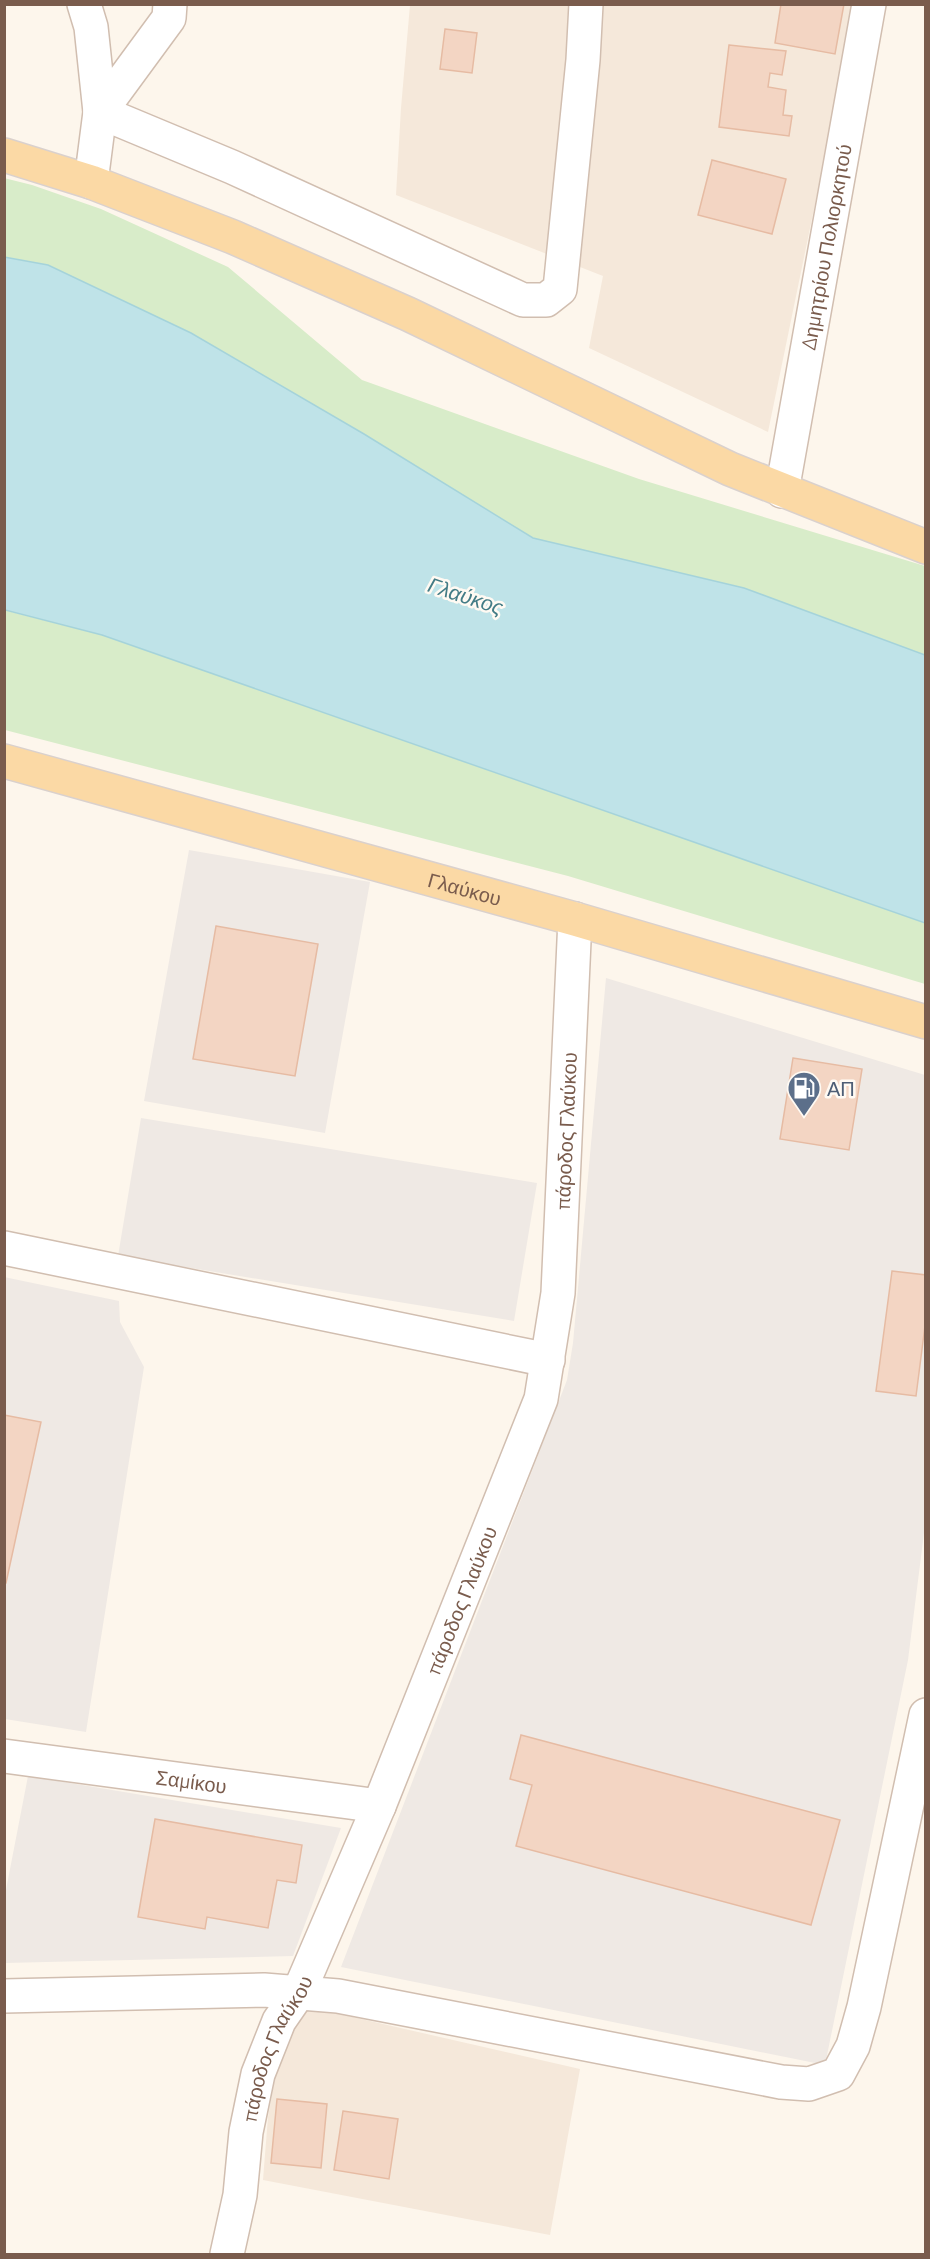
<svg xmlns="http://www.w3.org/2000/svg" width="930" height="2259" font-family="Barlow,sans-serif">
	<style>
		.residential { fill: #f5e8da }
		.industrial { fill: #efe9e4 }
		.green { fill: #d8ecc9 }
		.water { fill: #bfe3e8; stroke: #a5d3da; stroke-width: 1.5 }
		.building { fill: #f3d5c3; stroke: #e6bba3; stroke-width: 1.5 }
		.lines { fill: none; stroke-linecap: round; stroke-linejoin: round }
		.minor-casing { stroke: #d1beb0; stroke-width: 36 }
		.major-casing { stroke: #dad1cd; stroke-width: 36 }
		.minor { stroke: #fff; stroke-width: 33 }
		.major { stroke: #fbd9a5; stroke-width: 33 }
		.labels { text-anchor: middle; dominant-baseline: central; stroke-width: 5; stroke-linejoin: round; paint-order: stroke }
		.street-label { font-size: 20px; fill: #7a5c4d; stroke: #fffaf3 }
		.service-label { font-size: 20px; fill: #4e5e75; stroke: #fffaf3; text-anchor: start }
		.water-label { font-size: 21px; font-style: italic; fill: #437c86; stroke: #fffaf3 }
	</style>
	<rect width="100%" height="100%" fill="#fdf6ec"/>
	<path class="residential" d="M410 5H856L768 432 589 348 603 276 396 195 401 108Z
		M303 2008H313L580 2069 550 2235 263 2180 268 2117 275 2078 287 2029Z"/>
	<path class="industrial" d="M189 850 370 882 325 1133 144 1101Z
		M606 978 925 1075V1525L908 1660 825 2065 341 1967 567 1380 573 1343Z
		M141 1118 537 1183 514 1321 118 1256Z
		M4 1277 119 1301 120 1322 144 1367 86 1732 5 1719Z
		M28 1776 341 1828 293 1956 5 1963V1895Z"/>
	<path class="green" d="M4 178 32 185 101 209 228 267 362 380 639 479 925 566V655L744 588 533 538 364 434 191 333 48 265 5 257Z
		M4 610 102 635 925 923V984L568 876 5 730Z"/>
	<path class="water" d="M4 257 48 265 191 333 364 434 533 538 744 588 925 655V923L102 635 5 610Z"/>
	<path class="building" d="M781 4H844L835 54 775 43Z
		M445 29 477 33 472 73 440 69Z
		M729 45 786 51 782 75 770 73 768 87 786 90 783 115 792 116 789 136 719 127Z
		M712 160 786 179 772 234 698 215Z
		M216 926 318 944 295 1076 193 1059Z
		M793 1058 862 1069 849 1150 780 1139Z
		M892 1271 926 1275V1318L916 1396 876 1391Z
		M4 1415 41 1422 6 1583H4Z
		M521 1735 840 1820 811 1925 516 1846 532 1785 510 1779Z
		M155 1819 302 1845 296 1883 277 1880 268 1928 207 1917 205 1929 138 1917Z
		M277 2099 327 2104 321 2168 271 2163Z
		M343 2111 398 2119 389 2179 334 2170Z"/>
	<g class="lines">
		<defs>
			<g id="minor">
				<path d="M84 4 91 27 100 112 91 182"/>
				<path d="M100 112 232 167 523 300H546L560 289 583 60 586 4"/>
				<path d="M100 112 169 18 170 4"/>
				<path id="s1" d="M782 491 869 4"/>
				<path d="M4 1248 548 1360"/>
				<path id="s2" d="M4 1756 379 1806"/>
				<path d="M4 1996 264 1990 338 1996 781 2082 809 2084 838 2074 853 2046 864 2007 926 1715"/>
				<path id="s3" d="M227 2254 240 2195 246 2132 258 2074 279 2021 299 1992 379 1806 541 1399 558 1293 575 919"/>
			</g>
			<g id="major">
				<path d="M4 155 91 182 233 237 408 314 730 469 926 547"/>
				<path id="s4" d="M4 761 575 919 926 1022"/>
			</g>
		</defs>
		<use href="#minor" class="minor-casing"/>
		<use href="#major" class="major-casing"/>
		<use href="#minor" class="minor"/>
		<use href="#major" class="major"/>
	</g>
	<defs>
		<symbol id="fuel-pin" viewBox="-11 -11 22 30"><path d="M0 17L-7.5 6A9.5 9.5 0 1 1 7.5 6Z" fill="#5c6f8a" stroke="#fffaf3"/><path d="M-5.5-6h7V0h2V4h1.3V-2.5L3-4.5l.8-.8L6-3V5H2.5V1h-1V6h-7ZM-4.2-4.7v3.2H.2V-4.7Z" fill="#fff"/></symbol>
	</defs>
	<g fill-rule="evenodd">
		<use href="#fuel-pin" x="785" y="1069" width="38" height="52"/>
	</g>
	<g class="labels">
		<g class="street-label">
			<text stroke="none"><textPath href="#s1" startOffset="248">Δημητρίου Πολιορκητού</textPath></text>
			<text stroke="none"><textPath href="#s4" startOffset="478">Γλαύκου</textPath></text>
			<text stroke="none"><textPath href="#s3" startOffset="1185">πάροδος Γλαύκου</textPath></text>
			<text stroke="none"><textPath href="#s3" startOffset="699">πάροδος Γλαύκου</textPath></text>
			<text stroke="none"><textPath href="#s2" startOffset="189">Σαμίκου</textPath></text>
			<text stroke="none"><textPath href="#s3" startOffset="213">πάροδος Γλαύκου</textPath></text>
		</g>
		<g class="service-label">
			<text x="827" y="1088">ΑΠ</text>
		</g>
		<g class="water-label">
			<text transform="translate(466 595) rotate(18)">Γλαύκος</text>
		</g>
	</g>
	<rect width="930" height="2259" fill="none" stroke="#7a5c4d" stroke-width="12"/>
</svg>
